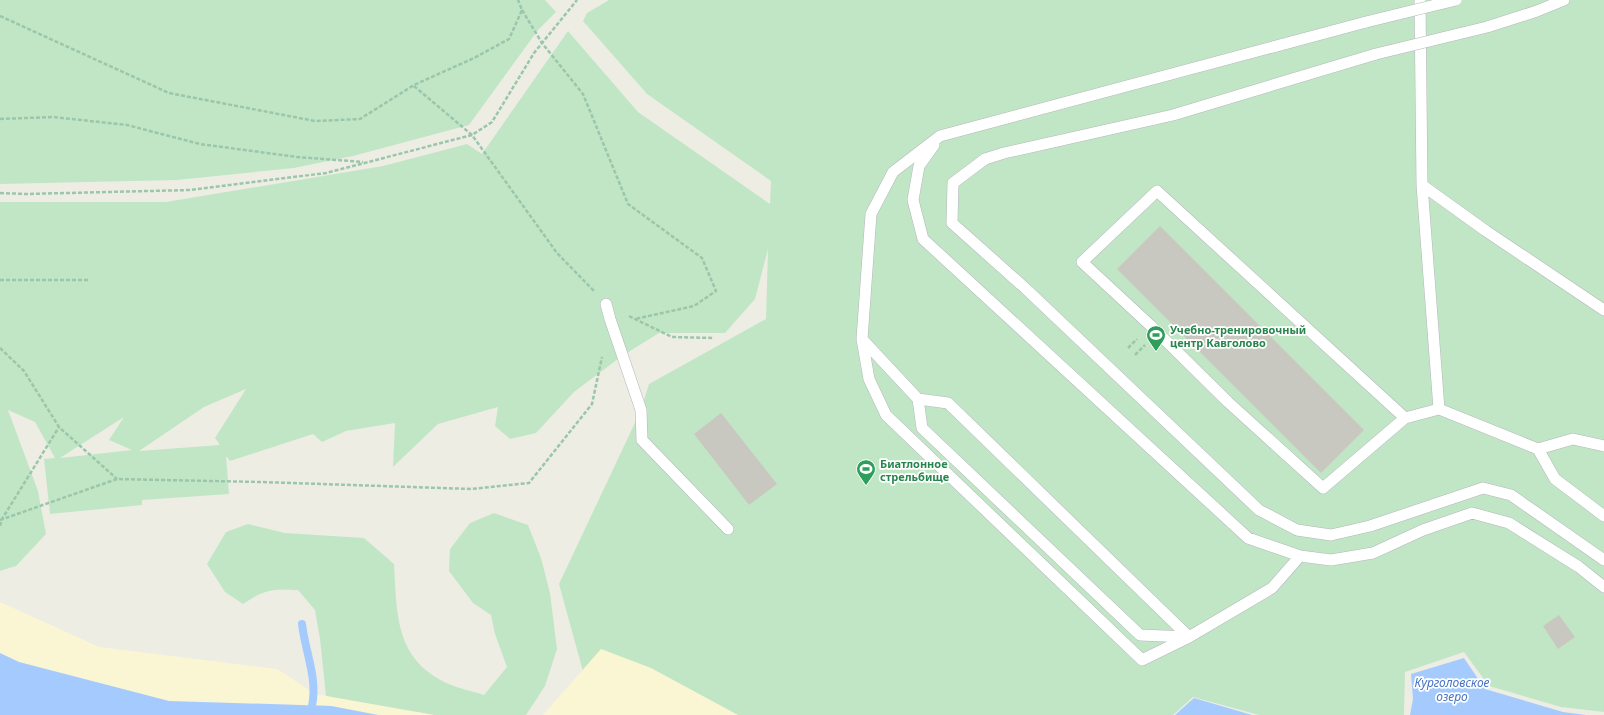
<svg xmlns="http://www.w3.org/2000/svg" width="1604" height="715" font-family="'Noto Sans',sans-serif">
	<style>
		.green { fill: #c1e6c6; fill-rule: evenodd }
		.sand { fill: #faf6d4 }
		.water { fill: #a5cbfe }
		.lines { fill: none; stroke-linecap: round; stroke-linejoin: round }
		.stream { stroke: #a5cbfe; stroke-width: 8 }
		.building { fill: #c9c8c0 }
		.service-casing { stroke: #b5b6bb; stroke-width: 12 }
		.path { stroke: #9ac6ac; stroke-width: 2.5; stroke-dasharray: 4 2; stroke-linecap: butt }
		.service { stroke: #fff; stroke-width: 11 }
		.service-bridge-casing { stroke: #b5b6bb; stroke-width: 12; stroke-linecap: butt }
		.service-bridge { stroke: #fff; stroke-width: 11 }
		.labels { text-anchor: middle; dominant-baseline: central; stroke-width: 3.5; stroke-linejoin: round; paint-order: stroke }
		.leisure-label { font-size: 11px; font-weight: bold; fill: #27864d; stroke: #fff; text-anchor: start }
		.water-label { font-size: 12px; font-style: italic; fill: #4773c2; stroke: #fff }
	</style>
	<rect width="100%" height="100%" fill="#eeede4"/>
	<path class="green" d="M0 0H545L556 12 538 30 469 125 353 156 294 168 177 180 0 184Z
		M609 0H1604V712L1561 707 1489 686 1464 652 1405 672 1404 715H1259L1193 697 1173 715H595L559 584 641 410 649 384 766 319 768 249 755 299 725 333H659L622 356 574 392 536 433 510 439 495 426 498 407 438 424 393 467 395 423 346 431 322 442 313 434 230 461 226 456 229 494 142 500V505L50 514 44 459 55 458 35 422 8 410 38 491 46 534 16 566 0 571V202H166L383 166 467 144 482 154 568 31 638 112 770 204 771 181 647 94 583 21 587 13ZM246 389 215 438 220 445 139 451 204 407ZM124 417 109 440 132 450 60 458Z
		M494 513 528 525 541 558 550 593 557 649 545 686 526 715H434L417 712 378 715 331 706H317L326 696 320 639 315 610 298 590C271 589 265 589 243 604L225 592 207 564 226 532 248 524 285 533 364 538 394 564C397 615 395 660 449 684 460 689 472 691 484 695L507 667 495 634 491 615 473 603 449 571 450 549 470 523Z"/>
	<path class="sand" d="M0 602 99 647 277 669 315 694 434 715H378L331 706 169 701 19 662 0 653Z
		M601 649 651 668 738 715H543Z"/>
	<path class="water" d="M0 653 19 662 169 701 331 706 378 715H0Z
		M1464 658 1485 689 1563 712 1586 715H1410L1413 699 1411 674Z
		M1194 698 1252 715H1175Z"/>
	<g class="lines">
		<path class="stream" d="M302 624C305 651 318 679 312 706"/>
	</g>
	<path class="building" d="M1160 226 1364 430 1321 473 1117 269Z
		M721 413 777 484 749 505 694 434Z
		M1559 615 1575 637 1558 649 1543 626Z"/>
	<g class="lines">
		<defs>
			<path id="service" d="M1420 0 1422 185 1439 409
				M1487 27 1537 11 1564 0
				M1376 54 1173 115 1004 153 985 159 953 183 952 223 1025 288 1259 510 1297 530 1331 535 1370 526 1483 488 1511 495 1604 560
				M934 145 919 166 913 200 923 239 1248 538 1300 556 1331 560 1373 553 1423 530 1472 513 1509 523 1579 567 1604 587
				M1422 185 1486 231 1604 310
				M606 304 610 319 641 410 642 440 728 529
				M862 339 918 399
				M1405 418 1157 191 1082 262 1151 326 1228 402 1323 488 1405 418 1439 409 1538 449 1573 439 1604 446
				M1538 449 1555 479 1604 516
				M1300 556 1272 588 1189 637 1140 635 922 428 918 399 948 403 1189 637 1142 660 886 415 869 379 862 339 871 214 893 172 940 136 1366 22"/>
		</defs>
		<use href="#service" class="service-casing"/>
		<path class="path" d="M522 10 542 43 583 94 628 204 702 258 716 291 694 306 635 319
			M0 16 169 93 315 121 360 119 414 85 474 58 509 39 522 10 518 0
			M414 86 472 135 557 253 594 291
			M0 119 53 117 127 125 200 144 297 157 363 162
			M0 193 26 194 190 190 326 173 472 135 492 122 534 53 577 0
			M0 280H88
			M629 316 672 337 714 338
			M0 348 24 371 59 427 117 479
			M1128 348 1137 339
			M1135 355 1145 345
			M0 520 117 479 261 482 471 489 529 483 592 404 602 357
			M0 526 2 519 59 427"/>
		<use href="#service" class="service"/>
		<defs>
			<path id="service-bridge" d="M1366 22 1456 0
				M1376 54 1487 27"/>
		</defs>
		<use href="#service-bridge" class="service-bridge-casing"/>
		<use href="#service-bridge" class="service-bridge"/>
	</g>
	<defs>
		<symbol id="stadium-pin" viewBox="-11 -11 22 30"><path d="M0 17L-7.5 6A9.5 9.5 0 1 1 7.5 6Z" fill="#2e9e5b" stroke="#fff"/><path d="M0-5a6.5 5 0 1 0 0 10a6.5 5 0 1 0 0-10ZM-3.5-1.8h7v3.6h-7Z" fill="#fff"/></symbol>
	</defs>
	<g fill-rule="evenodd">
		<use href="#stadium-pin" x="1145" y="324" width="22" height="30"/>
		<use href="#stadium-pin" x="855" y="458" width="22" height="30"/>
	</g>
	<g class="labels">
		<g class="leisure-label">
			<text x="1170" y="329">Учебно-тренировочный<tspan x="1170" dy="13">центр Кавголово</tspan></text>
			<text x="880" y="463">Биатлонное<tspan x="880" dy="13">стрельбище</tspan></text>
		</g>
		<g class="water-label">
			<text x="1452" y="682">Курголовское<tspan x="1452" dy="14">озеро</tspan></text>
		</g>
	</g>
</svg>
